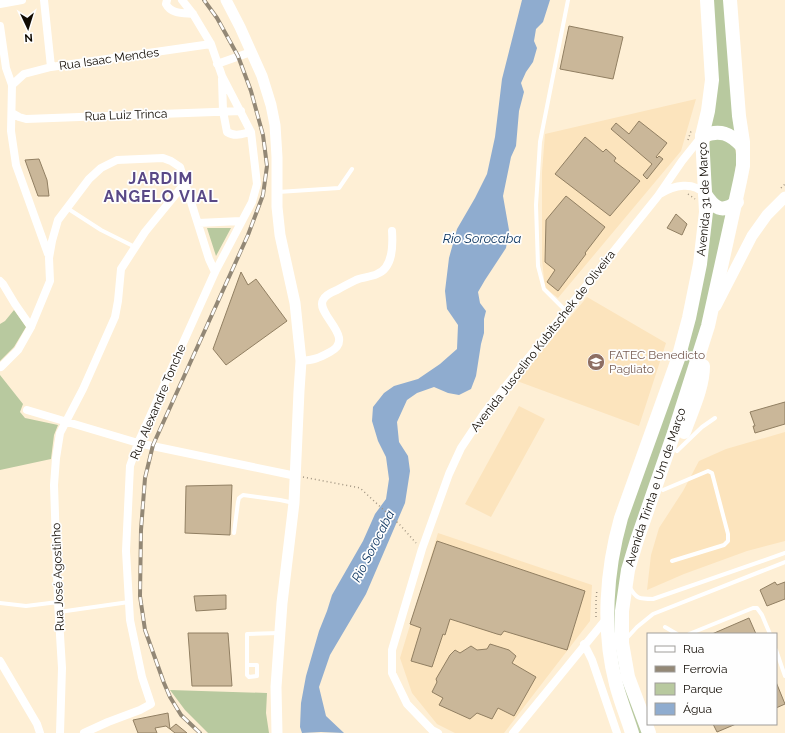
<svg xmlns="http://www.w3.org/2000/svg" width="785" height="733" font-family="Raleway,sans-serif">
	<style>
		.built { fill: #fce4bd }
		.green { fill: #b8c99f }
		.water { fill: #8faccf }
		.building { fill: #cab799; stroke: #917f62 }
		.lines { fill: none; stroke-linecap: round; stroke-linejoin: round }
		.path { stroke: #a19582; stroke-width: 1.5; stroke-dasharray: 1 3; stroke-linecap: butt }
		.lane { stroke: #fff; stroke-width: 4 }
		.street { stroke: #fff; stroke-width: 8 }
		.secondary { stroke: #fff; stroke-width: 11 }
		.highway { stroke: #fff; stroke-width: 14 }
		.rail-casing { stroke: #938876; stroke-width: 4 }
		.rail { stroke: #fefefe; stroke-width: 2.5; stroke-dasharray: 8; stroke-linecap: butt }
		.labels { text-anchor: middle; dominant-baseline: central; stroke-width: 3.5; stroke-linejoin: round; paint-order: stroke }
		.street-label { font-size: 12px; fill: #110b03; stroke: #fefefe }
		.education-label { font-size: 12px; fill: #785e54; stroke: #fefefe; text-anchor: start }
		.water-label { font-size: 13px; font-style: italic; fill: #0d3662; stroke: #fefefe }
		.district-label { font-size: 16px; font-weight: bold; letter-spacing: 1px; fill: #594886; stroke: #fefefe }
	</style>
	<rect width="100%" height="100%" fill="#feefd5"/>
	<path class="built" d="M696 99 681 151 558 298 545 288 542 260V172L545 134Z
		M587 297 666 343 639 426 517 381Z
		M519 406 545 419 491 517 465 504Z
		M785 432V541L747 551 684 574 647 590 651 555 659 528 683 491 699 461 726 449Z
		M438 533 592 585 590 621 504 733H455L437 724 412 693 400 658Z"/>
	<path class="green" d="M713 0H725L736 134C725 124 722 126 709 130L718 79Z
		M714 139C722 139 729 139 734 146 739 153 734 186 732 194 731 198 727 202 725 205L712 197 708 145 710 141Z
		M710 209 726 213 707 315 631 545 626 679 645 733H636L620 684 611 616 620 536 670 398Z
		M207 228H231L216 256Z
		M14 310 26 327 14 347 0 361V324L5 321Z
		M0 375 23 404 20 412 25 418 58 425 54 435 51 459 0 470Z
		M170 690 267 693 266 713 269 733H208L185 710Z"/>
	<path class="water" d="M522 0H550L543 22 536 29 534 41 537 48 533 62 526 72 521 83 524 92 519 111 516 146 511 157 503 196 509 230 506 248 485 280 478 292 480 303 486 311 484 319V333L481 344 476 376 471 389 459 395 448 393 434 387 417 393 407 400 397 422 399 442 408 456 410 471 405 503 366 594 330 655 319 687 326 716 344 733 321 732 302 733 300 727 301 703 306 676 319 631 327 611 332 595 363 541 375 514 386 499 389 479 386 457 378 441 372 421 373 407 384 393 394 386 418 379 440 364 457 349 458 325 447 309 445 291 449 258 457 229 475 198 487 174 495 137 502 79Z"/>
	<path class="building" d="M569 26 623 37 613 79 560 69Z
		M639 121 667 143 656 157 657 158 659 156 663 159 647 179 643 175 652 164 611 129 616 123 629 134Z
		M585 137 603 152 606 149 616 158 614 161 640 181 610 216 555 174Z
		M39 159 47 180 49 196H38L25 160Z
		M566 196 605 227 585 253 586 254 558 291 547 282 555 270 545 262 546 220Z
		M676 214 687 224 682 235 667 228Z
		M241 272 248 285 256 279 287 321 226 365 213 349Z
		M785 402V424L755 433 753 426H755L750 412Z
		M232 485 230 535 185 533 186 486Z
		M437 541 585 591 567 650 504 631 501 635 497 634 450 619 445 635 443 634 432 667 411 661 421 628 410 624Z
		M775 582 777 585 785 582V599L767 606 760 590Z
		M226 595V609L196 611 194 596Z
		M749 618 756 634H712Z
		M188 633H228L232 686H192Z
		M490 644 509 650 516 656 512 663 536 677 514 716 498 708 492 719 477 713 470 719 439 705 443 698 432 692 437 682 436 679 450 655 455 650 460 653 471 646 477 650 487 649Z
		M776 682 785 704 776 708Z
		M168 713 170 729 176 724 187 733H175L166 726 155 728 157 733H138L133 720Z
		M713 724H736L717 732Z"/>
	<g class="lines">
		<path class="path" d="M688 140 691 131
			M781 188 785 184
			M688 194 695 199
			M303 477 360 488 400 525 416 543
			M596 617V601L597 589"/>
		<path class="lane" d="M278 192 339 188 352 169
			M67 208 101 230 135 247
			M566 311 544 289 538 266 536 205 540 142 568 0
			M677 451 702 427 715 418
			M663 490 708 471 712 473 728 534V541L724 545 672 561
			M234 533 238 502 239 498 243 495 280 500 294 503
			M629 586C636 599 639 599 653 599L785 553
			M0 603 26 606 58 602
			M59 612 129 602
			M665 627 677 634
			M689 634 753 608H757L762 615 770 634
			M626 639 637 627 653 614 785 562
			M776 650 785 676
			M247 665H257V676L249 677 247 675V634L279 633"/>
		<path class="street" d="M44 0 51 67
			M167 0 166 4C171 14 183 13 193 14
			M0 4 22 0
			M0 26 6 68 12 85 11 131 16 165 48 254
			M217 64 251 52
			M222 79 223 111 227 132C235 137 242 134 251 132
			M12 85 24 74 51 67 211 44
			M12 113 19 117 26 119 241 111
			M660 194C674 185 693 181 705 194
			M198 223 241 221
			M0 281 3 284 15 304 31 327
			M301 361C314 360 319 358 330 352 357 338 315 314 323 300 325 295 332 292 337 290 344 286 350 283 356 280 363 277 371 277 377 274 393 268 393 246 392 231
			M1 367 18 350 31 327 50 281 49 258 52 241 58 220 89 179 101 168 117 160 163 158 171 161 180 167 209 259 215 272
			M27 410 138 443 296 476
			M584 644 592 660 617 733
			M0 661 37 724 40 733
			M60 733 62 668 58 602 54 485 56 458 60 433 83 389 115 317 118 301 121 269 145 232 185 183
			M84 733 108 722 140 710 151 704 142 677 130 620 126 551 130 466 138 443 215 272 252 202 257 184 251 132 222 76 211 44 193 14 182 0
			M438 733 432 730 407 704 392 673V650L422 549 449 474 461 448 485 412 658 196 682 161 702 136
			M513 733 607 618"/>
		<path class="secondary" d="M226 0 240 27 262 76 271 105 275 125 277 157V207L280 235 295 303 301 361 299 391 294 503 282 603 276 687 277 733
			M716 306 752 236 767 215 785 197"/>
		<g class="highway">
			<path d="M702 136C720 129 730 133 743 147"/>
			<path d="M705 194C714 208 722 214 737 202"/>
			<path d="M684 432C691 412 703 388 703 366"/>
			<path id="s1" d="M632 733C627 717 620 700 616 684 602 630 606 571 621 518L678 359 689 318 700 264 706 212 702 136 708 111 712 80 707 0"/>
			<path id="s2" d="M649 733 628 677 622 643V611L628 570 637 540 674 433 708 326 740 181 743 166V142L739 116 730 0"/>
		</g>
		<defs>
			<path id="rail" d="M200 733 181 715 170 697 164 683 145 630 140 596 141 530 145 478 153 445 248 235 263 195 267 166 263 135 251 91 238 56 217 18 204 0"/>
		</defs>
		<use href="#rail" class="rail-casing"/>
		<use href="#rail" class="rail"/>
	</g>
	<defs>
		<symbol id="university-disc" viewBox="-11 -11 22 22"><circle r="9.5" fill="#8d6e63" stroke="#fefefe"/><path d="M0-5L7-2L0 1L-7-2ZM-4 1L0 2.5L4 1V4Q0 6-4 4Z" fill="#fff"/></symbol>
	</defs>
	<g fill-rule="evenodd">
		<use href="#university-disc" x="586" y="352" width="20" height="20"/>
	</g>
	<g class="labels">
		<g class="street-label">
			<text transform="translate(109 59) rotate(-8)">Rua Isaac Mendes</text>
			<text transform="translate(126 115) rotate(-2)">Rua Luiz Trinca</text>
			<text stroke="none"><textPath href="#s1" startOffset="551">Avenida 31 de Março</textPath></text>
			<text transform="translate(543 341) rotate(-52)">Avenida Juscelino Kubitschek de Oliveira</text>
			<text transform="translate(158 402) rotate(-67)">Rua Alexandre Tonche</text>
			<text stroke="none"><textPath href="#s2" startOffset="255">Avenida Trinta e Um de Março</textPath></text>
			<text transform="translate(58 577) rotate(-92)">Rua José Agostinho</text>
		</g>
		<g class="education-label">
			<text x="609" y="355">FATEC Benedicto<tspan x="609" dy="14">Pagliato</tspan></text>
		</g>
		<g class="water-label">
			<text x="482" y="238">Rio Sorocaba</text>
			<text transform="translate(373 546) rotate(-63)">Rio Sorocaba</text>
		</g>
		<g class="district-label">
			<text x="161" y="178">JARDIM<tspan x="161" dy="18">ANGELO VIAL</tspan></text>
		</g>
	</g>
	<rect x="647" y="633" width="130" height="92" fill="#fefefe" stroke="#9f9d9a"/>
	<rect x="655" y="646" width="20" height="6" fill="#ffffff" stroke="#9f9d9a"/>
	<text x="683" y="653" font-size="12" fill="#110b03">Rua</text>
	<rect x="655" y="666" width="20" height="6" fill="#938876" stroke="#9f9d9a"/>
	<text x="683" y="673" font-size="12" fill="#110b03">Ferrovia</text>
	<rect x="655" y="683" width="20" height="12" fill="#b8c99f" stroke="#9f9d9a"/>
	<text x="683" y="693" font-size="12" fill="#110b03">Parque</text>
	<rect x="655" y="703" width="20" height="12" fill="#8faccf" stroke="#9f9d9a"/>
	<text x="683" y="713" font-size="12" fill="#110b03">Água</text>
	<g transform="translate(28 28) rotate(176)" stroke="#fefefe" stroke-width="3" paint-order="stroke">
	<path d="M0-3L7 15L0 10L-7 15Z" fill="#110b03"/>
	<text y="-6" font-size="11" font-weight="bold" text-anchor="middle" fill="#110b03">N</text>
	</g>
</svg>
